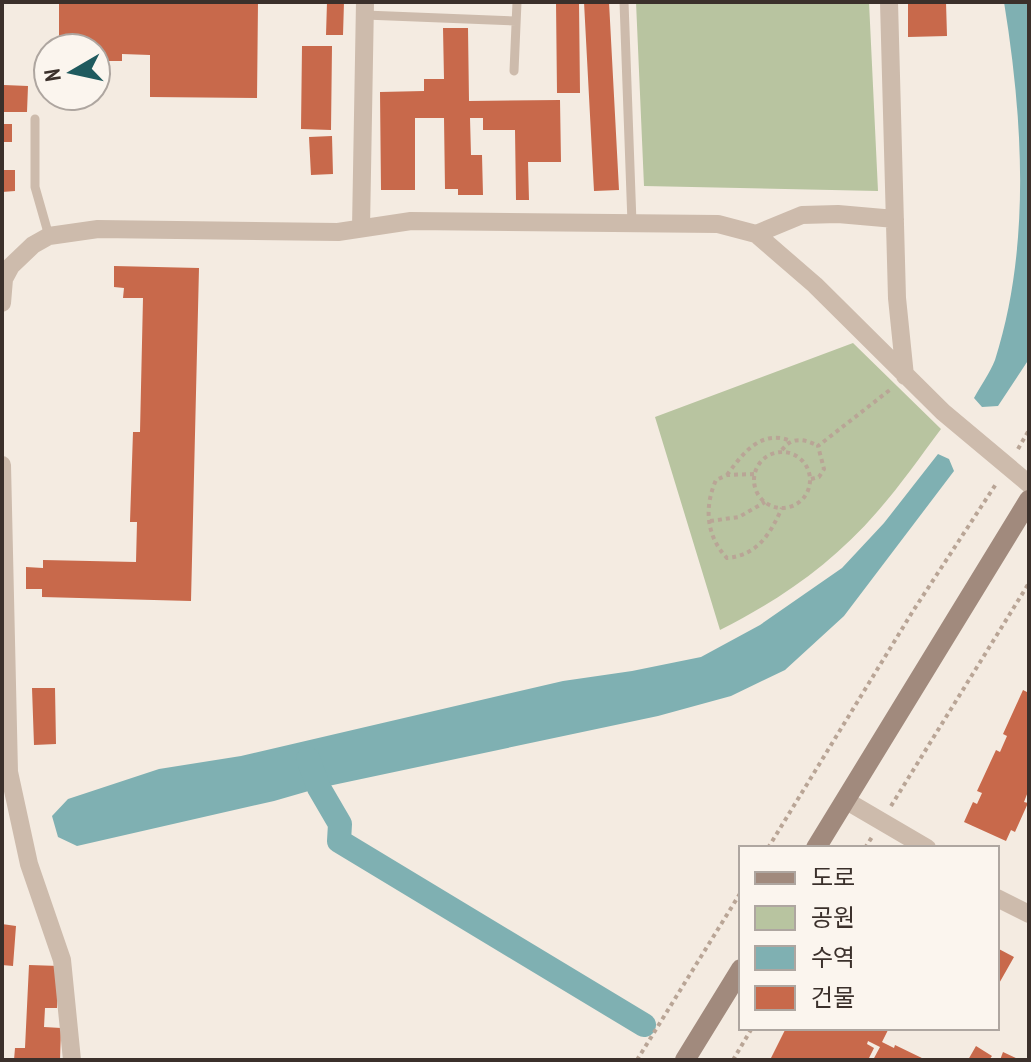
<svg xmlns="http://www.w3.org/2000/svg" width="1031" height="1062" font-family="'PT Sans Narrow','Noto Sans KR',sans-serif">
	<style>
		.green { fill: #b8c4a0 }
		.water { fill: #7fb0b2 }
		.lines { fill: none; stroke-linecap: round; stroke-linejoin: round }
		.canal { stroke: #7fb0b2; stroke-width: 24 }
		.building { fill: #c8694b }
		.path { stroke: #b9a596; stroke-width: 4; stroke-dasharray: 4 4; stroke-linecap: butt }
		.service { stroke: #cdbbac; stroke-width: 9 }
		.minor { stroke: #cdbbac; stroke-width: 18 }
		.secondary { stroke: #a18a7d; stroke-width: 20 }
	</style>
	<rect width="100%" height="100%" fill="#f4ebe1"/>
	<path class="green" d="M636 2H869L878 191 644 186Z
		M853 343 941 429C920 457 900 486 877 512 833 563 780 600 720 630L655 417Z"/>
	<path class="water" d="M1004 2H1029V359L998 406 982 407 974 398C981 385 990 373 995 360 1031 247 1023 119 1004 2Z
		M938 454 949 459 954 471 844 616 785 670 731 696 658 716 319 788 274 801 77 846 58 837 52 816 68 799 159 769 241 756 563 681 632 671 701 657 760 625 842 568 884 523Z"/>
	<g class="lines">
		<path class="canal" d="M308 759 319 788 340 824 339 841 644 1025"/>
	</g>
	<path class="building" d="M59 2H258L257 98 150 97V55L122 54V61H96V48H59Z
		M327 2H344L343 35H326Z
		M556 2H579L580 93H557Z
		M584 2H609L619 190 594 191Z
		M908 2H946L947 36 908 37Z
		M443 28H468L469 101 560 100 561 162H528L529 200H516L515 130H483V118H470L471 155H482L483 195H458V189H445L444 118H415V190H381L380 92 424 91V79H444Z
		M302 46H332L331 130 301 129Z
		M4 85 28 86 27 112H3Z
		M2 124H12V142H2Z
		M332 136 333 174 311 175 309 137Z
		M2 170H15V191L2 192Z
		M114 266 199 268 191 601 42 597V589H26V567L43 568V560L136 562 137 522H130L133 432H140L143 298H123L124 288 114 287Z
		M32 688H55L56 744 34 745Z
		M1023 690 1029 693V789L1024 802 1028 803 1015 832 1011 830 1006 841 964 822 973 802 977 804 982 793 977 791 996 750 1000 752 1007 736 1003 734Z
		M2 924 16 926 13 966 2 965Z
		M997 948 1014 957 997 987Z
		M29 965 59 966 57 1008H45L44 1027 61 1028 60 1060H14L15 1048H25Z
		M786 1028H889L882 1042 894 1048 895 1045 926 1060H873L880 1047 868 1041 867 1044 874 1048 869 1058 873 1060H770Z
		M976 1046 992 1056 989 1060H968Z
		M1003 1052 1020 1060H1000Z"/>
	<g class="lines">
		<path class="path" d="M1018 449 1029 430
			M782 450C792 436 805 439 818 446
			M754 480a28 28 0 1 1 56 0a28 28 0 1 1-56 0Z
			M754 474 727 475 716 480C704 507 706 536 727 558 758 555 770 534 782 508
			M727 475C743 453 761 429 791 441
			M811 479 819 477 824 469 818 446 891 389
			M710 521 739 517 765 502
			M891 806 1029 583
			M768 848 913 611 996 484
			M865 848 872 837
			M637 1060 741 892
			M733 1060 752 1028"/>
		<path class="service" d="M624 2 632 223
			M365 15 516 21
			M514 71 517 2
			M35 119V187L49 236"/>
		<path class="minor" d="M889 2 897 298 905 376
			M361 228 365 2
			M756 234 802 215 838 214 895 219
			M2 303 4 279 11 266 33 245 49 236 98 229 338 232 411 221 718 224 756 234 815 285 943 412 1029 484
			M2 465 9 772 29 864 62 960 72 1060
			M845 800 927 848
			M997 898 1029 914"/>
		<path class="secondary" d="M816 848 1029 500
			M685 1060 741 969"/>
	</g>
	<rect width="1031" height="1062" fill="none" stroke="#3b302b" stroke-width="8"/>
	<rect x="739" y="846" width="260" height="184" fill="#fbf5ee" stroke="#aea6a0" stroke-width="2"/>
	<rect x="755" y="872" width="40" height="12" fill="#a18a7d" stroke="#aea6a0" stroke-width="2"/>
	<text x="811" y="886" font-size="24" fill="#3b302b">도로</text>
	<rect x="755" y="906" width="40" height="24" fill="#b8c4a0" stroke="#aea6a0" stroke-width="2"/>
	<text x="811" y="926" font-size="24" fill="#3b302b">공원</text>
	<rect x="755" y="946" width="40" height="24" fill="#7fb0b2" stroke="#aea6a0" stroke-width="2"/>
	<text x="811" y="966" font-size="24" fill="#3b302b">수역</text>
	<rect x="755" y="986" width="40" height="24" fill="#c8694b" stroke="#aea6a0" stroke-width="2"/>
	<text x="811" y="1006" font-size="24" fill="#3b302b">건물</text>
	<g transform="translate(72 72) rotate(261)"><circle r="38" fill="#fbf5ee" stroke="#aea6a0" stroke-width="2"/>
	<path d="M0-6L14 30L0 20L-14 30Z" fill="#1f5a5e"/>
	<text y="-12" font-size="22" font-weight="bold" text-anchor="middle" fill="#3b302b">N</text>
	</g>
</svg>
